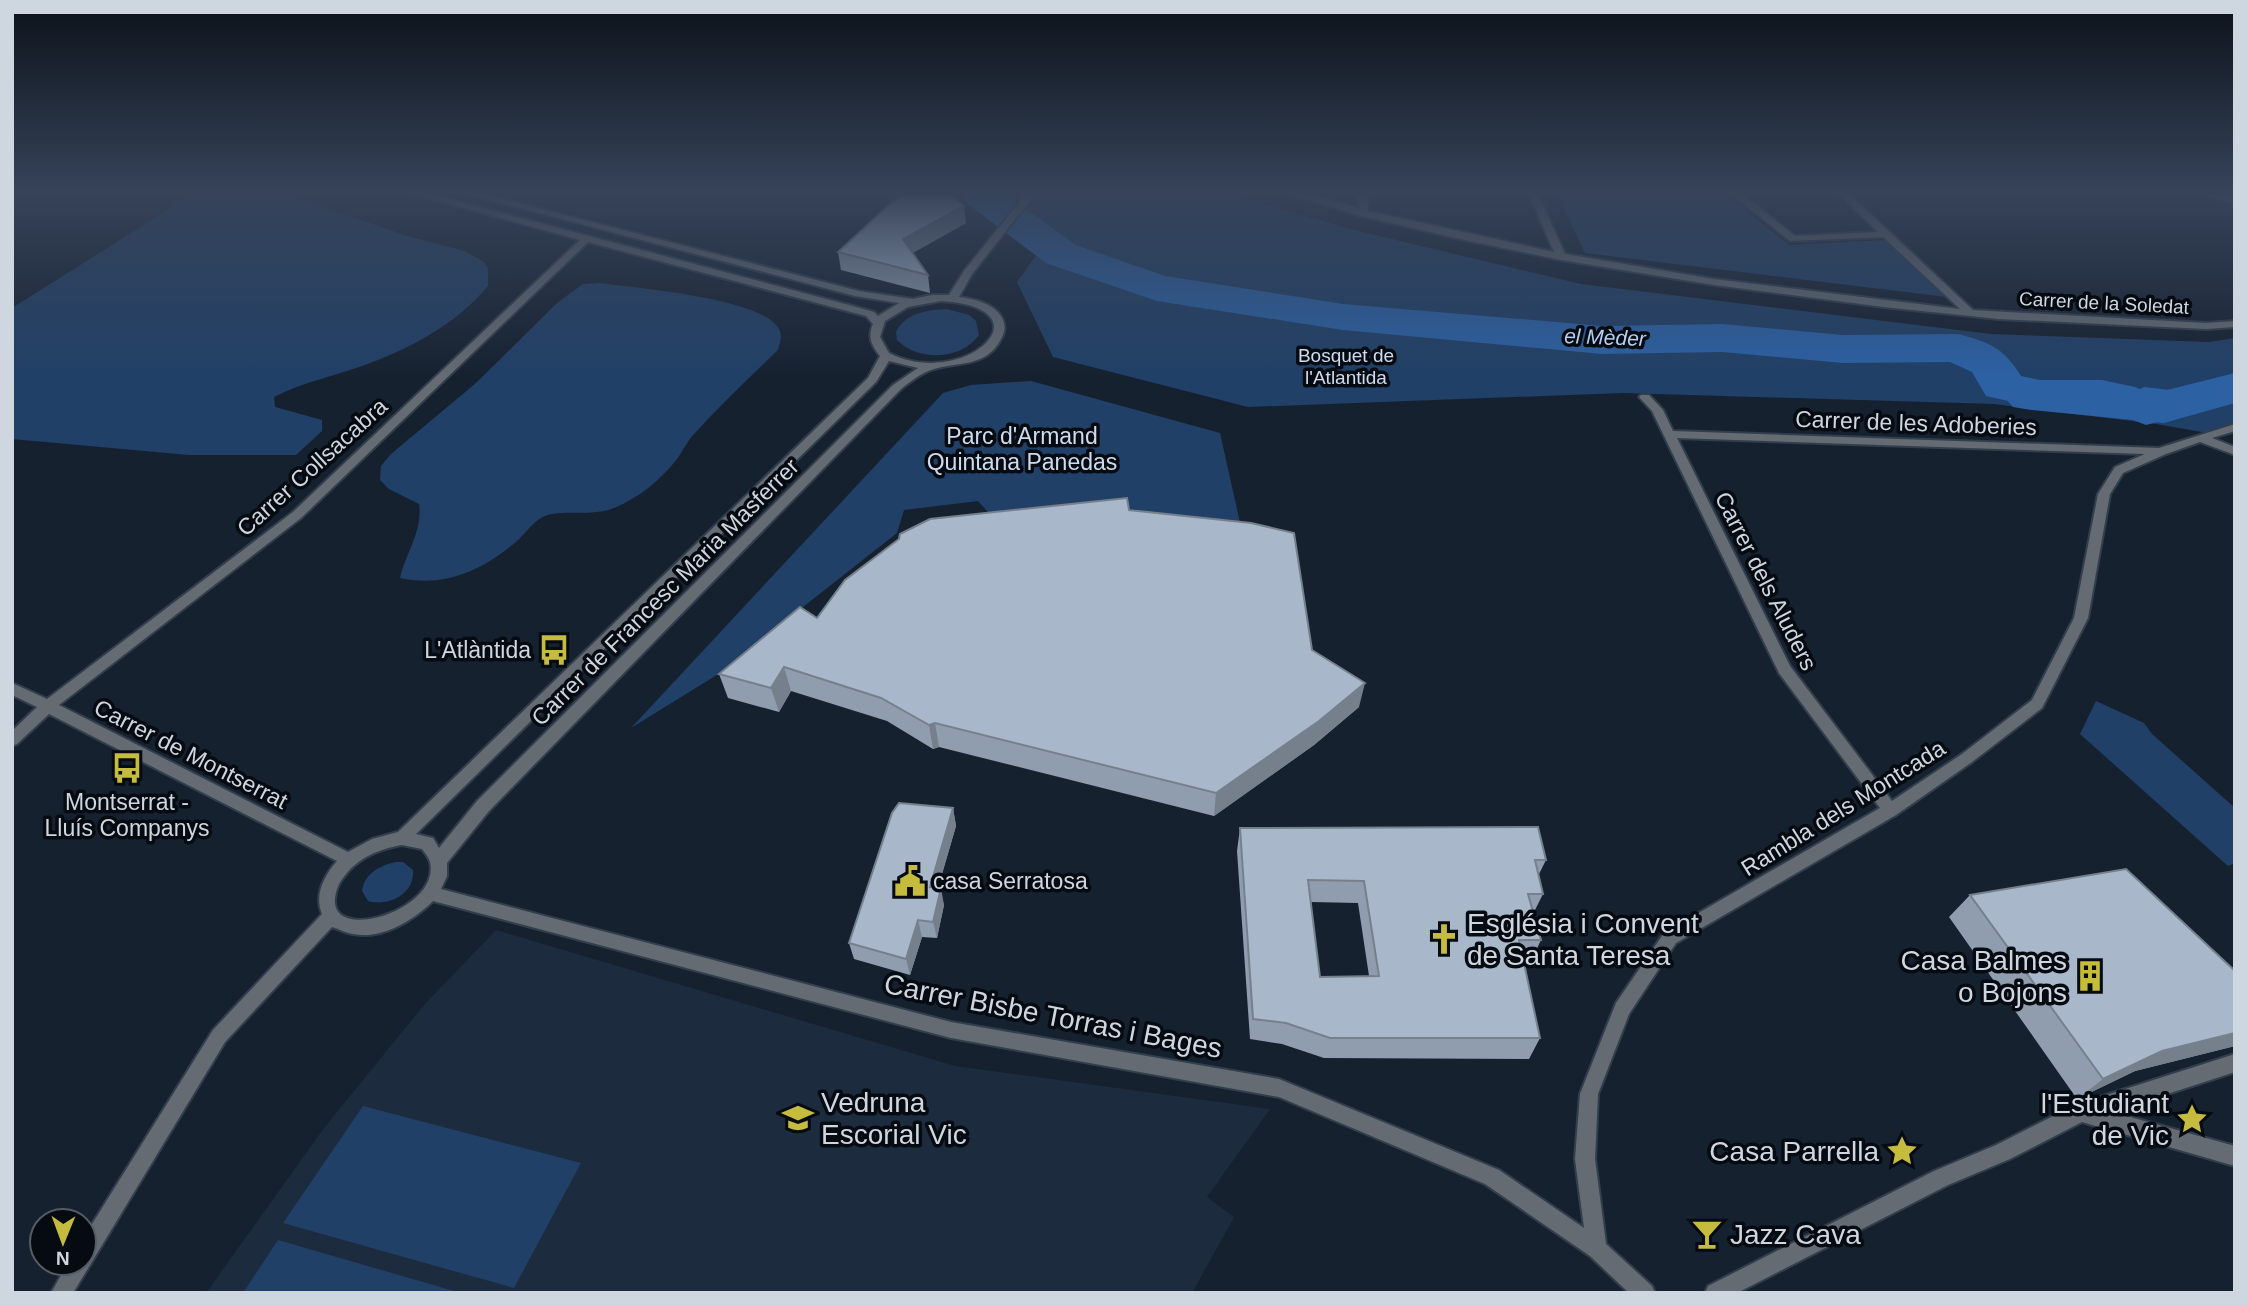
<svg xmlns="http://www.w3.org/2000/svg" width="2247" height="1305" font-family="Arial,sans-serif">
	<style>
		.built { fill: #1d2b3f }
		.green { fill: #214067 }
		.water { fill: #2c61a4 }
		.lines { fill: none; stroke-linecap: round; stroke-linejoin: round }
		.river { fill: #2c61a4; fill-rule: evenodd }
		.street-casing { stroke: #333e4c; stroke-width: 4 }
		.street { fill: #656b73; fill-rule: evenodd }
		.wall { fill: #909dae; fill-rule: evenodd }
		.shaded-wall { fill: #76808d }
		.building { fill: #a8b7ca; stroke: #76808d; stroke-width: 2; fill-rule: evenodd }
		.labels { text-anchor: middle; dominant-baseline: central; stroke-width: 7; stroke-linejoin: round; paint-order: stroke }
		.far-street-label { font-size: 19px; fill: #ced6e0; stroke: #060b11 }
		.far-park-label { font-size: 19px; fill: #cddbee; stroke: #060b11 }
		.far-water-label { font-size: 21px; font-style: italic; fill: #b3cff4; stroke: #060b11 }
		.street-label { font-size: 23px; fill: #ced6e0; stroke: #060b11 }
		.park-label { font-size: 23px; fill: #cddbee; stroke: #060b11 }
		.poi-label { font-size: 23px; fill: #ced6e0; stroke: #060b11; text-anchor: end }
		.near-poi-label { font-size: 28px; fill: #ced6e0; stroke: #060b11; text-anchor: start }
		.near-street-label { font-size: 28px; fill: #ced6e0; stroke: #060b11 }
	</style>
	<rect width="100%" height="100%" fill="#162130"/>
	<path class="built" d="M496 930 955 1066 1270 1109 1207 1197 1234 1217 1192 1293H206L324 1128 424 1005Z"/>
	<path class="green" d="M193 194H286L407 236 465 251 484 262 488 269V286C455 326 404 352 356 368 327 378 301 383 274 397L275 407 322 420V431L296 455H189L12 439V308Z
		M955 194H1229L1350 229 1581 284 1991 334 2209 342 2235 338V433L2225 436 2156 424 1994 404 1623 393 1248 407 1053 357 1017 282 1037 254Z
		M1557 194H1724L1790 245 1884 240 1947 297 1585 253Z
		M600 283C635 288 763 298 779 329 783 337 780 342 778 350 750 377 721 404 695 433 687 441 683 451 677 459 661 480 638 498 614 508 592 517 561 509 545 516 535 519 525 534 517 541 483 570 445 588 400 578 406 553 423 530 419 504L389 489 380 480 381 466 391 454 476 383 557 303 583 284Z
		M947 309 969 315 976 321 979 335C962 360 918 362 897 340L896 332C905 313 927 310 947 309Z
		M1031 381 1220 433 1241 527 1121 507 996 521 978 501 904 510 897 533 789 618 799 624 631 728 943 393 971 385Z
		M2096 701 2144 723 2152 734 2235 808V863L2228 866 2080 734Z
		M396 862H403L413 870C415 894 389 907 368 901L362 891C364 874 380 865 396 862Z
		M363 1106 581 1163 514 1288 283 1223Z
		M278 1240 461 1293H243Z"/>
	<path class="water" d="M2235 376V403L2164 423 2031 410 2013 407 2005 398 2103 406 2144 387 2179 391Z"/>
	<g class="lines">
		<path class="river" d="M960 194H1005L1076 245 1165 276 1343 304 1602 326 1722 324 1843 335 1958 334C1989 342 2004 348 2021 376L2040 380H2102L2135 387 2151 394 2235 373V402L2146 425 2102 408H2040L1986 396 1972 372 1950 362 1843 363 1722 352 1602 354 1343 330 1157 301 1046 263 965 202Z"/>
		<defs>
			<path id="street" d="M414 194H430L849 305 874 312 878 316 899 303 855 296 467 194H484L859 291 913 299 932 295H949L964 271 1026 194H1035L972 274 959 297C974 299 994 303 1002 318 1006 325 1005 332 1001 339 987 367 958 362 934 369 922 372 910 382 901 389L489 811 447 863V876L441 889 951 1022 1279 1079 1499 1170 1584 1228 1575 1159 1580 1094 1616 1003 1664 933 1880 808 1779 673 1652 411 1639 397 1641 395H1649L1663 410 1673 431 2159 448 2235 424V431L2212 438 2235 447V455L2200 442 2166 454 2123 473 2110 494 2088 618 2042 708 1972 762 1896 815 1676 943 1629 1014 1598 1094 1595 1159 1606 1244 1652 1286 1655 1293H1629L1590 1256 1485 1184 1279 1097 951 1038 433 901C414 920 382 940 353 934 346 933 339 929 332 927L225 1042 73 1293H51L68 1263H84V1237L213 1030 322 914C314 895 324 876 337 861L49 714 17 744 12 746V731L37 707 12 695V683L47 699 293 512 580 240ZM588 242 866 316 873 324C867 337 872 346 880 356L868 378 398 832 372 839 348 852 59 705 301 518ZM941 301C1053 308 964 391 889 353L880 337 885 321 908 307ZM889 361 918 368 893 385 477 801 439 848 433 838 416 834 876 382ZM1677 438 2145 454 2115 467 2098 494 2074 618 2032 700 1962 754 1892 801 1790 666ZM402 845 422 849C425 853 429 858 430 862 441 910 330 944 335 898 336 891 338 884 343 878 357 858 379 849 402 845Z
				M1290 194H1306L1359 208 1357 194H1367L1368 211 1554 252 1529 194H1538L1565 254 1714 279 1960 309 1883 237 1790 241 1732 194H1742L1795 236 1878 232 1839 194H1849L1973 310 2206 323 2235 321V327L2206 329 1999 319 1884 307 1714 285 1561 260 1460 239 1361 216Z
				M2208 194 2235 197V203L2209 196Z
				M2235 1054V1072L2112 1112 2235 1146V1166L2082 1122 2010 1159 1948 1185 1737 1293H1705L1708 1286 1934 1171 1996 1145 2075 1105Z"/>
		</defs>
		<use href="#street" class="street-casing"/>
		<use href="#street" class="street"/>
	</g>
	<path class="wall" d="M966 223 912 253 928 275 930 293 841 270 838 252Z
		M1129 510 1312 650 1359 707 1314 745 1214 816 939 747 933 749 887 721 791 691 779 712 728 698 719 674 817 618Z
		M953 808 956 826 938 888 944 905 937 938 922 937 910 975 854 959 849 943Z
		M1240 828 1546 860 1538 876 1543 894 1533 914 1541 940 1531 961H1524L1540 1038 1529 1059 1324 1058 1282 1044 1250 1039 1237 851ZM1311 902 1358 903 1369 976 1320 977Z
		M1970 895 2235 971V1046L2135 1071 2077 1099 1949 917Z"/>
	<path class="shaded-wall" d="M964 206 966 223 906 257 903 239Z
		M784 667 791 691 779 712 771 688Z
		M1365 683 1359 707 1314 745 1214 816 1216 793Z
		M935 723 939 747 933 749 929 725Z
		M953 808 956 826 933 904 930 887Z
		M941 888 944 905 937 938 933 922Z
		M918 920 922 937 910 975 906 959Z
		M2235 1033V1046L2135 1071 2077 1099 2103 1079 2162 1051Z"/>
	<path class="building" d="M905 194H950L964 206 903 239 928 275 838 252 892 202Z
		M1127 498 1129 510 1251 523 1294 533 1312 650 1365 683 1319 721 1216 793 935 723 929 725 881 698 784 667 771 688 719 674 800 607 817 618 845 580 899 539 900 534 930 519Z
		M899 803 953 808 930 887 941 888 933 922 918 920 906 959 849 943 892 813Z
		M1538 827 1546 860H1535L1543 894H1528L1541 940H1519L1540 1038H1330L1286 1023 1253 1019 1240 828ZM1308 880 1364 881 1379 976 1320 977Z
		M2126 869 2235 971V1033L2162 1051 2103 1079 1970 895Z"/>
	<linearGradient id="sky" x2="0" y2="1"><stop stop-color="#0c121a"/><stop offset="0.51" stop-color="#364359"/><stop offset="1" stop-color="#364359" stop-opacity="0"/></linearGradient>
	<rect width="2247" height="377" fill="url(#sky)"/>
	<defs>
		<symbol id="bus-bare" viewBox="-9 -9 18 18"><path d="M-5-6H5V4H4V6H2V4H-2V6H-4V4H-5ZM-3.5-4V0h7V-4ZM-3.5 1.2v1.5H-2V1.2ZM2 1.2v1.5H3.5V1.2Z" fill="#c5bc3d" stroke="#060b11" stroke-width="2.5" paint-order="stroke"/></symbol>
		<symbol id="civic-bare" viewBox="-9 -9 18 18"><path d="M-.6-6.5H3V-4.5H.6V-3L4-1V1h2V6H-6V1h2V-1L-.6-3ZM-1.2 2.5V6h2.4V2.5Z" fill="#c5bc3d" stroke="#060b11" stroke-width="2.5" paint-order="stroke"/></symbol>
		<symbol id="church-bare" viewBox="-9 -9 18 18"><path d="M-1.2-6h2.4v3.5h3.3v2.4h-3.3V6h-2.4V-.1h-3.3v-2.4h3.3Z" fill="#c5bc3d" stroke="#060b11" stroke-width="2.5" paint-order="stroke"/></symbol>
		<symbol id="building-bare" viewBox="-9 -9 18 18"><path d="M-4-6H4V6H1V3H-1V6H-4ZM-2.5-4.3h1.7v1.8h-1.7ZM.8-4.3h1.7v1.8H.8ZM-2.5-1h1.7V.8h-1.7ZM.8-1h1.7V.8H.8Z" fill="#c5bc3d" stroke="#060b11" stroke-width="2.5" paint-order="stroke"/></symbol>
		<symbol id="school-bare" viewBox="-9 -9 18 18"><path d="M0-5L7-2L0 1L-7-2ZM-4 1L0 2.5L4 1V4Q0 6-4 4Z" fill="#c5bc3d" stroke="#060b11" stroke-width="2.5" paint-order="stroke"/></symbol>
		<symbol id="sight-bare" viewBox="-9 -9 18 18"><path d="M0-6L1.8-2.2L6-1.7L2.9 1.2L3.7 5.4L0 3.3L-3.7 5.4L-2.9 1.2L-6-1.7L-1.8-2.2Z" fill="#c5bc3d" stroke="#060b11" stroke-width="2.5" paint-order="stroke"/></symbol>
		<symbol id="bar-bare" viewBox="-9 -9 18 18"><path d="M-6-5H6L.8 .8V4.5H3.5V6h-7V4.5H-.8V.8Z" fill="#c5bc3d" stroke="#060b11" stroke-width="2.5" paint-order="stroke"/></symbol>
	</defs>
	<g fill-rule="evenodd">
		<use href="#bus-bare" x="532" y="628" width="44" height="44"/>
		<use href="#bus-bare" x="105" y="746" width="44" height="44"/>
		<use href="#civic-bare" x="888" y="859" width="44" height="44"/>
		<use href="#church-bare" x="1422" y="917" width="44" height="44"/>
		<use href="#building-bare" x="2068" y="954" width="44" height="44"/>
		<use href="#school-bare" x="776" y="1096" width="44" height="44"/>
		<use href="#sight-bare" x="2170" y="1097" width="44" height="44"/>
		<use href="#sight-bare" x="1880" y="1129" width="44" height="44"/>
		<use href="#bar-bare" x="1685" y="1212" width="44" height="44"/>
	</g>
	<g class="labels">
		<g class="far-street-label">
			<text transform="translate(2104 303) rotate(3)">Carrer de la Soledat</text>
		</g>
		<g class="far-park-label">
			<text x="1346" y="355">Bosquet de<tspan x="1346" dy="22">l'Atlantida</tspan></text>
		</g>
		<g class="far-water-label">
			<text transform="translate(1605 337) rotate(2)">el Mèder</text>
		</g>
		<g class="street-label">
			<text transform="translate(1916 423) rotate(2)">Carrer de les Adoberies</text>
			<text transform="translate(312 467) rotate(-42)">Carrer Collsacabra</text>
			<text transform="translate(1766 581) rotate(63)">Carrer dels Aluders</text>
			<text transform="translate(665 592) rotate(-45)">Carrer de Francesc Maria Masferrer</text>
			<text transform="translate(191 754) rotate(27)">Carrer de Montserrat</text>
			<text transform="translate(1843 808) rotate(-32)">Rambla dels Montcada</text>
		</g>
		<g class="park-label">
			<text x="1022" y="436">Parc d'Armand<tspan x="1022" dy="26">Quintana Panedas</tspan></text>
		</g>
		<g class="poi-label">
			<text x="531" y="650">L'Atlàntida</text>
			<text x="127" y="802" text-anchor="middle">Montserrat -<tspan x="127" dy="26">Lluís Companys</tspan></text>
			<text x="933" y="881" text-anchor="start">casa Serratosa</text>
		</g>
		<g class="near-poi-label">
			<text x="1467" y="923">Església i Convent<tspan x="1467" dy="32">de Santa Teresa</tspan></text>
			<text x="2067" y="960" text-anchor="end">Casa Balmes<tspan x="2067" dy="32">o Bojons</tspan></text>
			<text x="821" y="1102">Vedruna<tspan x="821" dy="32">Escorial Vic</tspan></text>
			<text x="2169" y="1103" text-anchor="end">l'Estudiant<tspan x="2169" dy="32">de Vic</tspan></text>
			<text x="1879" y="1151" text-anchor="end">Casa Parrella</text>
			<text x="1730" y="1234">Jazz Cava</text>
		</g>
		<g class="near-street-label">
			<text transform="translate(1053 1016) rotate(11)">Carrer Bisbe Torras i Bages</text>
		</g>
	</g>
	<rect width="2247" height="1305" fill="none" stroke="#ced6e0" stroke-width="28"/>
	<g transform="translate(63 1242) rotate(181)"><circle r="33" fill="#060b11" stroke="#565c64" stroke-width="2"/>
	<path d="M0-5L12 26L0 18L-12 26Z" fill="#c5bc3d"/>
	<text y="-10" font-size="19" font-weight="bold" text-anchor="middle" fill="#ced6e0">N</text>
	</g>
</svg>
